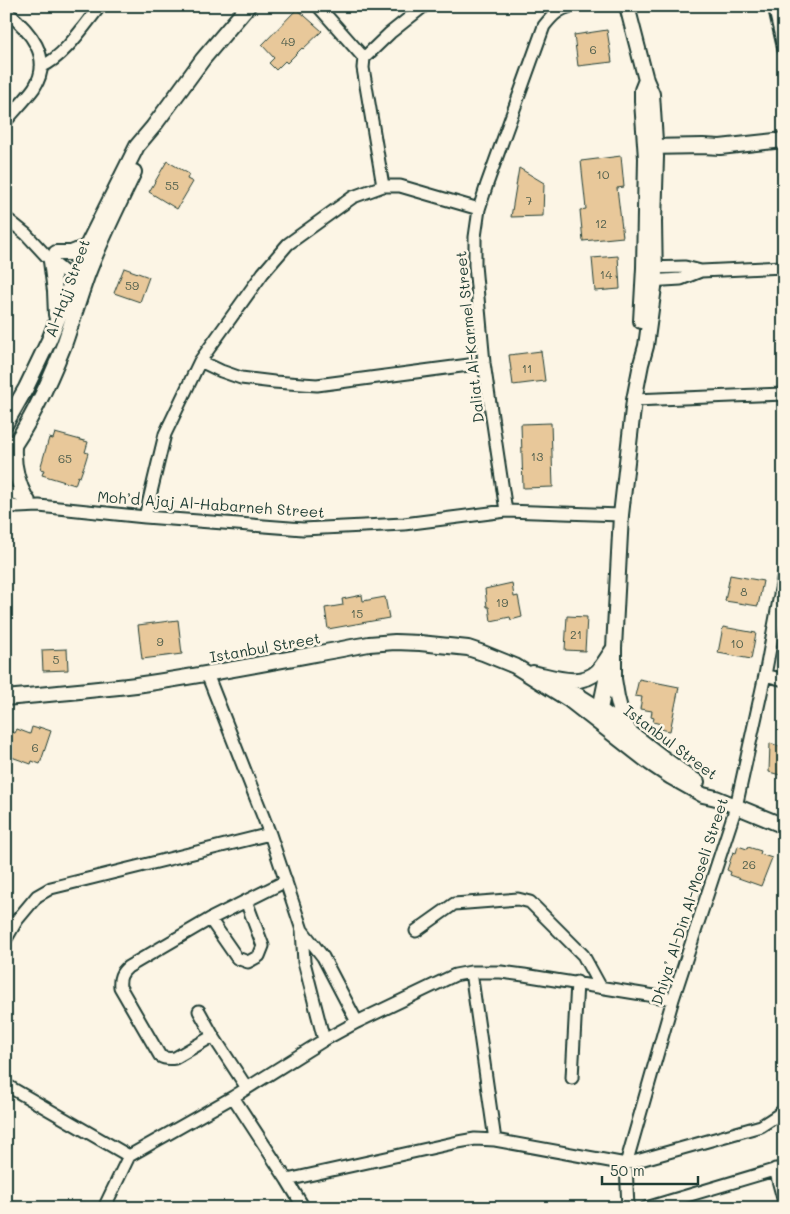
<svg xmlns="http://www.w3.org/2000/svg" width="790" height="1214" font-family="Mali,sans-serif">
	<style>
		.building { fill: #e8c89a; stroke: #1f3d34 }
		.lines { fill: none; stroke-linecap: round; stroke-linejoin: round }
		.minor-casing { stroke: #1f3d34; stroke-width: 15 }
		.tertiary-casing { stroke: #1f3d34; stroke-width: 18 }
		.minor { stroke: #fcf5e5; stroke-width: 11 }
		.tertiary { stroke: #fcf5e5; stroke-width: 14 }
		.labels { text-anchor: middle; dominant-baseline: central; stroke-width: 5; stroke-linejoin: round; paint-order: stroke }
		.number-label { font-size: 12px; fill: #51604e }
		.street-label { font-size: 15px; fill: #1f3d34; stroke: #fcf5e5 }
	</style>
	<rect width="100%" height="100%" fill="#fcf5e5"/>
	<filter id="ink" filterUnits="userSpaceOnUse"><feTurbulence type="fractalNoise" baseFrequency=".02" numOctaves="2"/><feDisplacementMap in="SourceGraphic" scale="10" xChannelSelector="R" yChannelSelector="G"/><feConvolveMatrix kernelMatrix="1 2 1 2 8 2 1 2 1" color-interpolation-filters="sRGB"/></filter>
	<g filter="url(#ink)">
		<path class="building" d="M297 9 322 31 303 49 302 48 287 63 285 61 276 70 269 63 274 58 262 45Z
			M607 30 612 62 578 66 574 35Z
			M621 156 624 187 617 188 623 237 583 241 580 210 586 209 581 161Z
			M167 161 189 174 187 179 193 182 177 209 149 192Z
			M519 168 544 183 543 216 511 217Z
			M618 256 620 289 595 291 592 258Z
			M124 268 149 277 140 302 114 293Z
			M541 351 545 381 513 385 509 355Z
			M551 423 553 487 523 488 521 424Z
			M55 433 88 442 85 452 88 453 85 463 80 477 78 476 75 485 42 475 44 470 40 469 49 438 53 439Z
			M730 575 763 581 758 606 725 601Z
			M512 583 514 597 518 596 522 617 511 620 510 617 491 621 489 607H487L485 589Z
			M362 595 363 601 385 597 389 618 328 629 325 608 343 605 342 599Z
			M567 616 587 617 585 651 565 650Z
			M178 620 182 654 142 659 138 625Z
			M723 627 756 633 751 659 718 653Z
			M67 649 68 670 43 671 42 650Z
			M639 679 679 687 670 731 660 729 661 724 653 722 654 718 651 717 652 711 640 709 642 697 635 696Z
			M32 727 39 729V727L51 731 40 764 32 761 31 764 6 755V730L15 733 17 729 30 734Z
			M770 743 784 748V776L769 772Z
			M738 846 747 849 748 847 761 851 760 854 772 858 761 886 730 875 731 872 727 870 733 852 736 853Z"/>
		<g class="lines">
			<defs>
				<path id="minor" d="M318 6 364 58
					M774 6 784 50
					M6 11C29 30 54 57 34 88 26 99 15 110 6 121
					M41 67C64 57 84 26 100 6
					M383 186 363 68 364 58 390 33 424 6
					M6 218 26 234 51 261 62 270 78 281
					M646 268 685 267 701 271 784 267
					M648 281 681 279 701 271
					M200 361 221 371 241 378 274 382 317 385 484 363
					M634 400 784 394
					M6 492 15 494 29 500
					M6 505 18 507 39 506 145 517 303 529 404 524 506 511 621 515
					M506 511 484 363 475 265V237L479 209 487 184 544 26C552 16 558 9 572 6
					M145 517 165 434 200 361 263 273 288 244 353 197 383 186H400L479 209
					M207 674 270 834 302 930 304 962 324 1040
					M765 675 784 680
					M210 919 237 958 248 962 259 956 263 946 246 901
					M302 930 323 957 357 1022
					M416 931 454 904 518 899 530 902 583 955 600 986
					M6 939 17 920 37 896 51 888 270 834
					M199 1011 213 1036 247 1088
					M213 1036 175 1058C169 1059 165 1059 160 1056L120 987C119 978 121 973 128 967L210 919 286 881
					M572 1078 577 982
					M6 1085 129 1156
					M233 1097 287 1180 458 1142 475 1139 495 1140 471 972
					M495 1140 626 1164 761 1126 778 1115 784 1109
					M775 1169 784 1202
					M287 1180 304 1208
					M104 1208 129 1156 233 1097 324 1040 357 1022 455 975 471 972H501L524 975 673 999
					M628 1208 626 1164 673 999 736 807 765 675 784 573
					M646 1208 784 1167"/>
				<path id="tertiary" d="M627 6 646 80 652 94 656 157 654 222 655 280 646 346 641 364 634 400 621 515 614 648V679L617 697 621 713 628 730
					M647 147 703 146 720 147 784 140
					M56 253H71L86 247
					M51 261 55 291 56 315
					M641 321 644 268 646 158 642 101V90L646 80
					M6 423 26 388 49 340 63 306 76 268 137 146 153 127 203 59 248 6
					M14 447C13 465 17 482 26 499
					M6 457C30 424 49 383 64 345 72 322 79 299 87 276 100 241 118 206 134 172
					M533 673C553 677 581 688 598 671 604 664 609 655 614 648
					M559 685C610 710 649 752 697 782
					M6 698C49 694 93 690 136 685 214 674 292 658 369 644L395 642 420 643 468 648 483 653 515 666 568 699 650 763 671 777 703 795 716 798 784 826
					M602 716 600 709 609 666"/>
			</defs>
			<use href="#minor" class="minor-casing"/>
			<use href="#tertiary" class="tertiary-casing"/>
			<use href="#minor" class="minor"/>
			<use href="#tertiary" class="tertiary"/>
		</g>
	</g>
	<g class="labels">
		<g class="number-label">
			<text x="288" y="41">49</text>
			<text x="593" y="49">6</text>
			<text x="603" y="174">10</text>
			<text x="172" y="185">55</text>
			<text x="529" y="200">7</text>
			<text x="601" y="223">12</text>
			<text x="606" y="274">14</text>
			<text x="132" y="285">59</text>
			<text x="527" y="368">11</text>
			<text x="537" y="456">13</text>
			<text x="65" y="458">65</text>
			<text x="744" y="591">8</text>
			<text x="502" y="602">19</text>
			<text x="357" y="613">15</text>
			<text x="576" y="634">21</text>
			<text x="160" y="641">9</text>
			<text x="737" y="643">10</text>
			<text x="56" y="659">5</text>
			<text x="35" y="747">6</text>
			<text x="749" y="864">26</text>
		</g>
		<g class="street-label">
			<text transform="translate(67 288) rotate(-70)">Al-Hajj Street</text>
			<text transform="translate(469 337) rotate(-96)">Daliat Al-Karmel Street</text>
			<text transform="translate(211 504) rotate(4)">Moh’d Ajaj Al-Habarneh Street</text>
			<text transform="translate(265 647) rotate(-10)">Istanbul Street</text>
			<text transform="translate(671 742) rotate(37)">Istanbul Street</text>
			<text transform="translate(689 901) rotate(-72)">Dhiya’ Al-Din Al-Moseli Street</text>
		</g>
	</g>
	<rect width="790" height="1214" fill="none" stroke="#fcf5e5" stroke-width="25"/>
	<rect x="12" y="12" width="765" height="1189" fill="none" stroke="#1f3d34" stroke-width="2" filter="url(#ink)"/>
	<path d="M602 1176v8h96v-8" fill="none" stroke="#1f3d34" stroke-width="2.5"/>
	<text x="610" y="1176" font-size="15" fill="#1f3d34" stroke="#fcf5e5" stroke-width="4" paint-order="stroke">50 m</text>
</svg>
